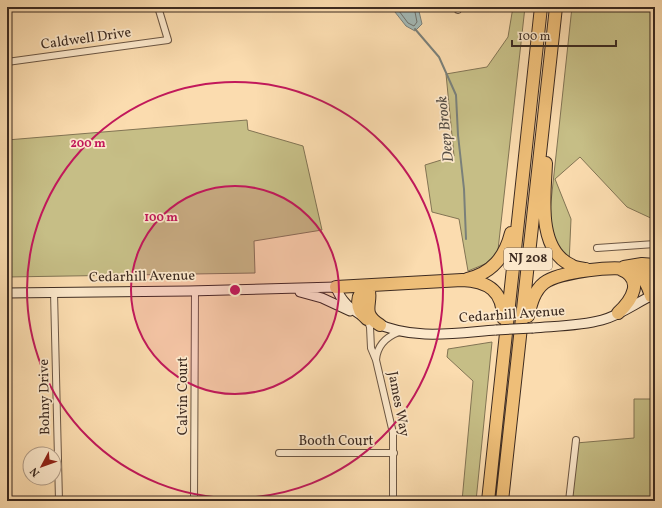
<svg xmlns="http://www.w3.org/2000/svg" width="662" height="508" font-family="Vollkorn,serif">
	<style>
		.green { fill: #c6be86; stroke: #827454 }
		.water { fill: #a3b9b6; stroke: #7a807a }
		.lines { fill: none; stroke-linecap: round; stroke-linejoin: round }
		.shore { stroke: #70726c; stroke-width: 1 }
		.stream { stroke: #7a807a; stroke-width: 2 }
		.street-casing { stroke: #6c5744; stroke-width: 8 }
		.secondary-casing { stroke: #3d2b21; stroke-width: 11 }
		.highway-casing { stroke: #3d2b21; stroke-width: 14 }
		.street { stroke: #fce8cb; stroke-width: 6 }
		.secondary { stroke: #fce8cb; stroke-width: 9 }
		.highway { stroke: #eebe78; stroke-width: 12 }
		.secondary-bridge-casing { stroke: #3d2b21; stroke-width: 11; stroke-linecap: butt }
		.secondary-bridge { stroke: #fce8cb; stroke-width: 9 }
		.ring { fill: none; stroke: #c2185b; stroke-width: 2 }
		.labels { text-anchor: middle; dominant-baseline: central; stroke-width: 3.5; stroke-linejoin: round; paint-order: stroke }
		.shield { fill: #fce8cb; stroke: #766454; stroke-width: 1 }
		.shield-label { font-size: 13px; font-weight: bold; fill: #3d2b21 }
		.street-label { font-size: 14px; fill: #3d2b21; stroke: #fce8cb }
		.water-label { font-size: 15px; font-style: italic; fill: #564e46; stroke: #fce8cb }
		.centre { fill: #c2185b; stroke: #fce8cb; stroke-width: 2 }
		.ring-label { font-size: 12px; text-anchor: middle; font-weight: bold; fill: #c2185b; stroke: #fce8cb; stroke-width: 3.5; stroke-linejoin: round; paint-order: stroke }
	</style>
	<rect width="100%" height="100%" fill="#fbdcaf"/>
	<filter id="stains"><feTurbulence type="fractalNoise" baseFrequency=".005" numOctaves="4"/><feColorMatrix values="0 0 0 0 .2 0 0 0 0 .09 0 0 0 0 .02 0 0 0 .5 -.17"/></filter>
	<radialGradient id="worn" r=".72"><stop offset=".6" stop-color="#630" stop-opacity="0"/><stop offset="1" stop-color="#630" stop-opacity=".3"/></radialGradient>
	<path class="green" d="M513 7H525L497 259 468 271 459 219 432 212 425 165 454 156 446 74 487 67 508 37Z
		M572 7H655V220L627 207 580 157 555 179 571 219 569 264 547 239Z
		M247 120 248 130 303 146 322 230 254 241 255 273 7 277V140Z
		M492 342 476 501H462L473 381 447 357 448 349Z
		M634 399H655V501H570L576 443 634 438Z"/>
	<path class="water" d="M391 7H418L422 24 415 31 406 26Z"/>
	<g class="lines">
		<path class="shore" d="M396 7 408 23 414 26 417 22 414 7"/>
		<path class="stream" d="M415 29 439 57 456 95 458 135 464 189 466 239"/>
		<defs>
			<path id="street" d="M458 10 459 7
				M7 62 168 40 158 7
				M597 248 655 244
				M54 292 59 501
				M367 319 370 327 371 348 376 360 393 433V501
				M376 360C377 346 386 337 399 332
				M279 453H394
				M194 501 195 291
				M569 501 576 440"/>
			<path id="secondary" d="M300 292 322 298 350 311
				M7 293 189 291 336 287C341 302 351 309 364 317
				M374 322C412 341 456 333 496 330
				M533 328C556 326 580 326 602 320 621 315 637 302 655 294"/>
			<path id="highway" d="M546 163C545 193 536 249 571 265 575 268 581 268 586 269
				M636 266 646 270 655 281
				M624 267 642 264 655 265
				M467 279C492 273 505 257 511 233
				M368 286C374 303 359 312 380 325
				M336 287 462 280C488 281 503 291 503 318
				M618 313C632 300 645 279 620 269
				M528 316C531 304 534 291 544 283 558 272 618 264 634 271 644 275 648 286 651 296
				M367 319C355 309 355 294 368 286
				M488 501 541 7
				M502 501 556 7"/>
		</defs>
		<use href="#street" class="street-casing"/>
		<use href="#secondary" class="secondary-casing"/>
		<use href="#highway" class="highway-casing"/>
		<use href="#street" class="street"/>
		<use href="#secondary" class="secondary"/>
		<use href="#highway" class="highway"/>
		<defs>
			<path id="secondary-bridge" d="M496 330 533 328"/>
		</defs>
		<use href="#secondary-bridge" class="secondary-bridge-casing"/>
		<use href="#secondary-bridge" class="secondary-bridge"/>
	</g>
	<circle cx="235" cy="290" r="104" fill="#c2185b" fill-opacity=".12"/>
	<g class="ring">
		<circle cx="235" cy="290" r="104"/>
		<circle cx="235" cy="290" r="208"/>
	</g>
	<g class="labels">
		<rect class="shield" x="504" y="248" width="48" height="22" rx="3"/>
		<g class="shield-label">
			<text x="528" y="259">NJ 208</text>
		</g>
		<g class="street-label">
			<text transform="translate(86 39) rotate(-8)">Caldwell Drive</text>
			<text transform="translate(142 277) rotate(-1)">Cedarhill Avenue</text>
			<text transform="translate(512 315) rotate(-4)">Cedarhill Avenue</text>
			<text transform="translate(183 396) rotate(-90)">Calvin Court</text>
			<text transform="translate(45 397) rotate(-91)">Bohny Drive</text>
			<text transform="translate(398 404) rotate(79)">James Way</text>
			<text x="336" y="441">Booth Court</text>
		</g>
		<g class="water-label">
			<text transform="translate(446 129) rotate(-96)">Deep Brook</text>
		</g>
	</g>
	<circle cx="235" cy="290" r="6" class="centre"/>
	<g class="ring-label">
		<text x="88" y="147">200 m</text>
		<text x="161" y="221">100 m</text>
	</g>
	<rect width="662" height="508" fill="none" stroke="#fbdcaf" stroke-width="24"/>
	<rect x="8" y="8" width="646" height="492" fill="none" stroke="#3d2b21" stroke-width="2"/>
	<rect x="12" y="12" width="638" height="484" fill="none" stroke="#3d2b21"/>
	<g transform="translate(42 466) rotate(229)"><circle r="19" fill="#fce8cb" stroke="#b09c87"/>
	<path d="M0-3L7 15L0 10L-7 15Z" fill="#8f2418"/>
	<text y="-6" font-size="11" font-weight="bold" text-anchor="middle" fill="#3d2b21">N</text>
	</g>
	<path d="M512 40v6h104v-6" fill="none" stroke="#3d2b21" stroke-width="2"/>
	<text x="518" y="40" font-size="12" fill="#3d2b21" stroke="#fce8cb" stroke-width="3" paint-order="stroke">100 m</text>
	<rect width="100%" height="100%" filter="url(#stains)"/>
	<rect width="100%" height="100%" fill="url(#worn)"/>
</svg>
